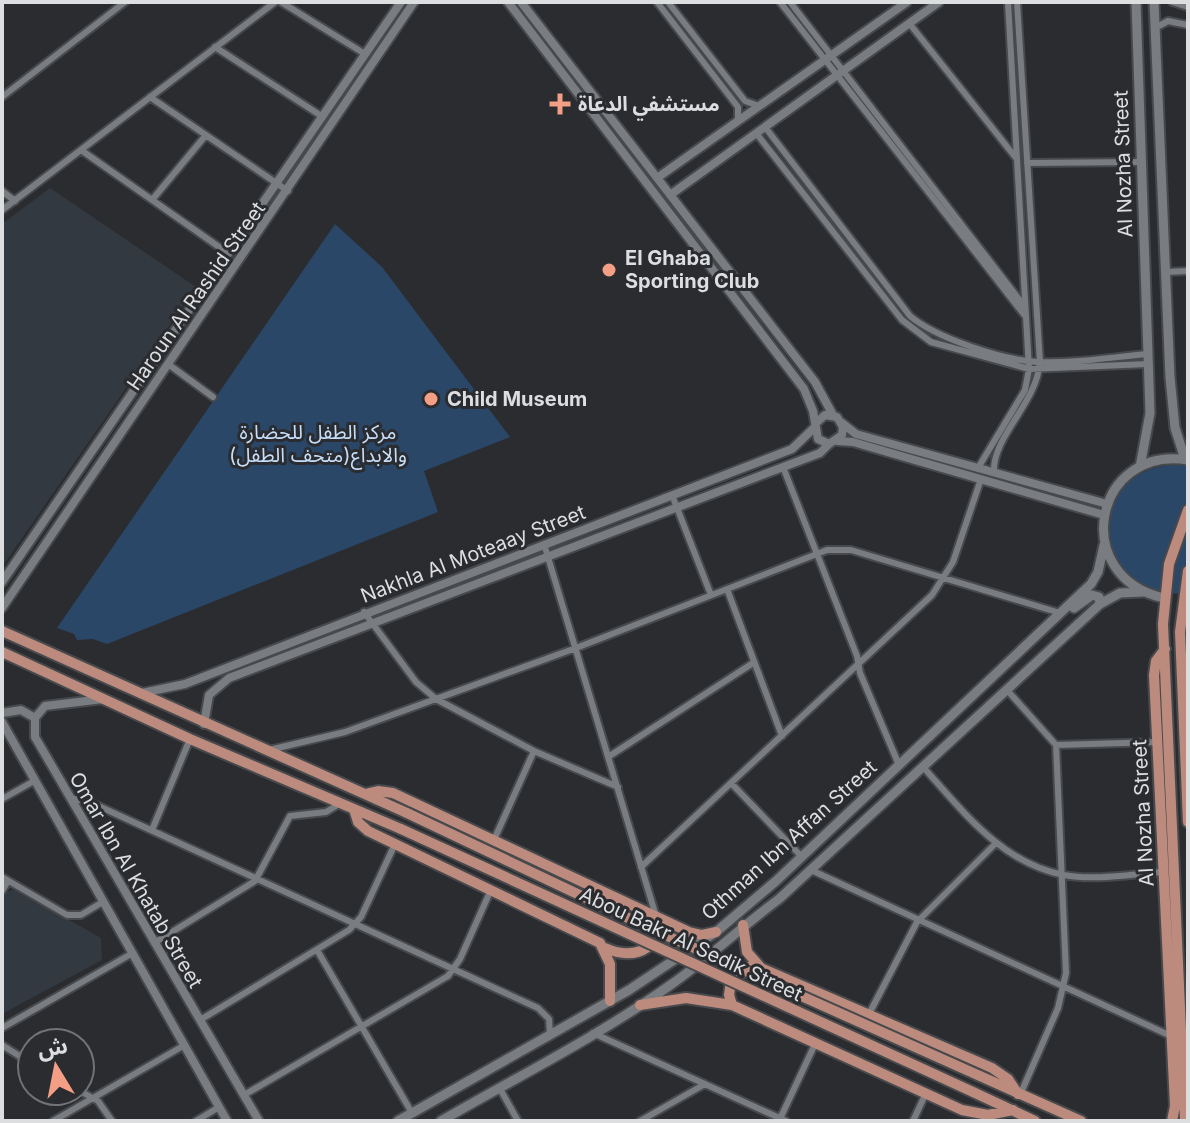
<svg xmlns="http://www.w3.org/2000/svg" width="1190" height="1123" font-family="Inter,'Noto Sans Arabic',sans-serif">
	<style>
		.built { fill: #333941 }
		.green { fill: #2b4768 }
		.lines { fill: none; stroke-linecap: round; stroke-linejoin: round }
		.minor-casing { stroke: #47494c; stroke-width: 10 }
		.tertiary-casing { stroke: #47494c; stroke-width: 12 }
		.secondary-casing { stroke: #47494c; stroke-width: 13 }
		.primary-casing { stroke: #47494c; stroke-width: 14 }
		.minor { stroke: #797c80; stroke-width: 6 }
		.tertiary { stroke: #797c80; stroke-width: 8 }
		.secondary { stroke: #797c80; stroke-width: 9 }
		.primary { stroke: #bc8b7d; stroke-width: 10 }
		.primary-bridge-casing { stroke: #47494c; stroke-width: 14; stroke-linecap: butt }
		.primary-bridge { stroke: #bc8b7d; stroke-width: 10 }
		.poi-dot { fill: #f39f85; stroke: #2a2c30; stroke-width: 3 }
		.labels { text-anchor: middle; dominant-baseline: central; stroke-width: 6; stroke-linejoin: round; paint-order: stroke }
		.poi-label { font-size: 20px; font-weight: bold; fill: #dcdee0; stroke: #2a2c30; text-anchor: start }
		.street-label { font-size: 20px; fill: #dcdee0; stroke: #2a2c30 }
		.park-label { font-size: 20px; fill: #c7defa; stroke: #2a2c30 }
	</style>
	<rect width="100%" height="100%" fill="#2a2c30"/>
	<path class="built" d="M50 188 196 287 2 567V224Z
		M15 889 101 938 102 960 2 1014V899L7 892Z"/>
	<path class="green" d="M335 224 382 267 510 437 424 471 438 512 107 644 93 639 77 640 74 634 57 628Z
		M1178 465 1188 466V592C1095 610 1076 466 1178 465Z"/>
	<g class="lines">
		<defs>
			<path id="minor" d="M281 2 365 54
				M657 2 738 107V120
				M668 2 745 101 759 106
				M780 2 1026 317
				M790 2 1025 307
				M1172 2 1188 7
				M909 23 1016 158
				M1155 28 1168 21 1188 25
				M215 47 323 117
				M2 97 125 2
				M150 97 288 191
				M765 127 910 316C936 338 1003 360 1037 362 1073 364 1112 357 1148 354
				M756 133 902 320 931 342 1029 369 1148 364
				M81 150 229 254
				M1027 163 1140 162
				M2 191 15 201
				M152 200 206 135
				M2 210 275 2
				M1166 272 1188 271
				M168 364 213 397
				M783 467 857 656 860 673 899 765
				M978 468 1025 390 1029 369 1008 2
				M994 472C992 437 1037 403 1040 362L1017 2
				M672 495 711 595
				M544 544 656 916
				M727 589 782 736
				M364 612 416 682 436 699 534 751 618 787
				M1007 690 1056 745 1157 742
				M269 750 345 732 576 648 827 550H851L1060 613
				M608 757 753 663
				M923 767C963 811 1001 863 1064 875 1094 881 1132 874 1163 872
				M731 783 802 857
				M70 798 92 803 538 1008 549 1019 550 1035
				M2 799 34 781
				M152 830 190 739
				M493 842 534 751
				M641 867 932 595 953 562 981 479
				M811 870 1171 1036
				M2 877 67 915H81L101 903
				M2 891 8 881
				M154 943 255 881 290 816 326 812 341 803
				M317 950 412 1113
				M869 1014 917 922 994 845
				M200 1020 349 930 361 917 395 844
				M2 1028 131 954
				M593 1033 786 1121
				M2 1045 32 1064
				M499 1087 518 1121
				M80 1091 98 1101 112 1121
				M244 1095 448 976 460 959 490 892
				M1020 1095 1058 1008 1066 973 1056 745
				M53 1121 183 1046
				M196 1121 219 1107
				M640 1121 705 1084
				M779 1121 816 1042
				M913 1121 926 1093"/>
			<path id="tertiary" d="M508 2 804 389 813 411 818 439 829 444 842 435 843 427 837 417 825 415 816 423
				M521 2 815 382 833 415
				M657 178 907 2
				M670 195 939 2
				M842 423 856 434 1107 504
				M838 441 853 442 1104 515
				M2 582 401 2
				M2 608 414 2
				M142 693 185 684 792 449 815 427
				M103 699 45 706 35 718V737L259 1121
				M2 713 21 710 35 718
				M2 722 227 1121
				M204 724 209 695 229 678 820 453 829 444"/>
			<path id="secondary" d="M1136 2 1150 413 1140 467
				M1154 2 1170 377 1175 428 1185 459
				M1164 598C1069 577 1093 445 1188 460
				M1074 608 1092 595 1099 597 1100 604
				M398 1121 629 990 716 932 776 881 1091 584 1098 572 1104 545
				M441 1121C517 1077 597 1037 669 986 708 959 741 927 779 899L1100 604 1120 593 1143 592"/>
			<path id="primary" d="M1188 571 1180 632 1188 822
				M2 631 407 813
				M1165 649 1156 661 1154 675 1175 1106 1172 1121
				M2 652 190 739 401 829
				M365 794 378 791 393 793 689 932 702 935 716 932
				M354 809 358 822 368 831 600 943 610 964V1001
				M743 925 747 952 761 968 992 1068 1008 1079 1018 1094
				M605 948C628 958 654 955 658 926
				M640 1005 686 998 732 1005 962 1110 988 1115 1013 1110
				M732 1005 729 995 731 981 748 967
				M980 1076 1081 1121
				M973 1092 1035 1121
				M1185 1121 1163 624 1169 564 1188 510"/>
		</defs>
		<use href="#minor" class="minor-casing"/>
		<use href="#tertiary" class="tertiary-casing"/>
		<use href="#secondary" class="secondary-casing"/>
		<use href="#primary" class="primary-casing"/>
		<use href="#minor" class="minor"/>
		<use href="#tertiary" class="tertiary"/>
		<use href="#secondary" class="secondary"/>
		<use href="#primary" class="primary"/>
		<defs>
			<path id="primary-bridge" d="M407 813 645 926 980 1076
				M401 829 973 1092"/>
		</defs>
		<use href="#primary-bridge" class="primary-bridge-casing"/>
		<use href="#primary-bridge" class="primary-bridge"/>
	</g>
	<g class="poi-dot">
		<path d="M556 92h8v8h8v8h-8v8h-8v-8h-8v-8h8z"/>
		<circle cx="609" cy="270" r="8"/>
		<circle cx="431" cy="399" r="8"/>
	</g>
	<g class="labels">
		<g class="poi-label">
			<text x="578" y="104">مستشفي الدعاة</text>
			<text x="625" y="258">El Ghaba<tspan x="625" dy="23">Sporting Club</tspan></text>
			<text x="447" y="399">Child Museum</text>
		</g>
		<g class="street-label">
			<text transform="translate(1123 164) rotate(-92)">Al Nozha Street</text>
			<text transform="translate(196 296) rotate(-55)">Haroun Al Rashid Street</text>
			<text transform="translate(473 554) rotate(-21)">Nakhla Al Moteaay Street</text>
			<text transform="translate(1143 813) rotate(-93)">Al Nozha Street</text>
			<text transform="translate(789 840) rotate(-42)">Othman Ibn Affan Street</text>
			<text transform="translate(136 880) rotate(60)">Omar Ibn Al Khatab Street</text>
			<text transform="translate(691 944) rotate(25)">Abou Bakr Al Sedik Street</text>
		</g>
		<g class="park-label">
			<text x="318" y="432">مركز الطفل للحضارة<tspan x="318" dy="23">والابداع(متحف الطفل)</tspan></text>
		</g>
	</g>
	<rect width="1190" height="1123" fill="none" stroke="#dcdee0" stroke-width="8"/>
	<g transform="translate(56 1067) rotate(350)"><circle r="38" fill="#2a2c30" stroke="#717376" stroke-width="2"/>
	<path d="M0-6L14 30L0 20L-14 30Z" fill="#f39f85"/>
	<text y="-12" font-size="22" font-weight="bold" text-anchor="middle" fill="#dcdee0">ش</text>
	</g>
</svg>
